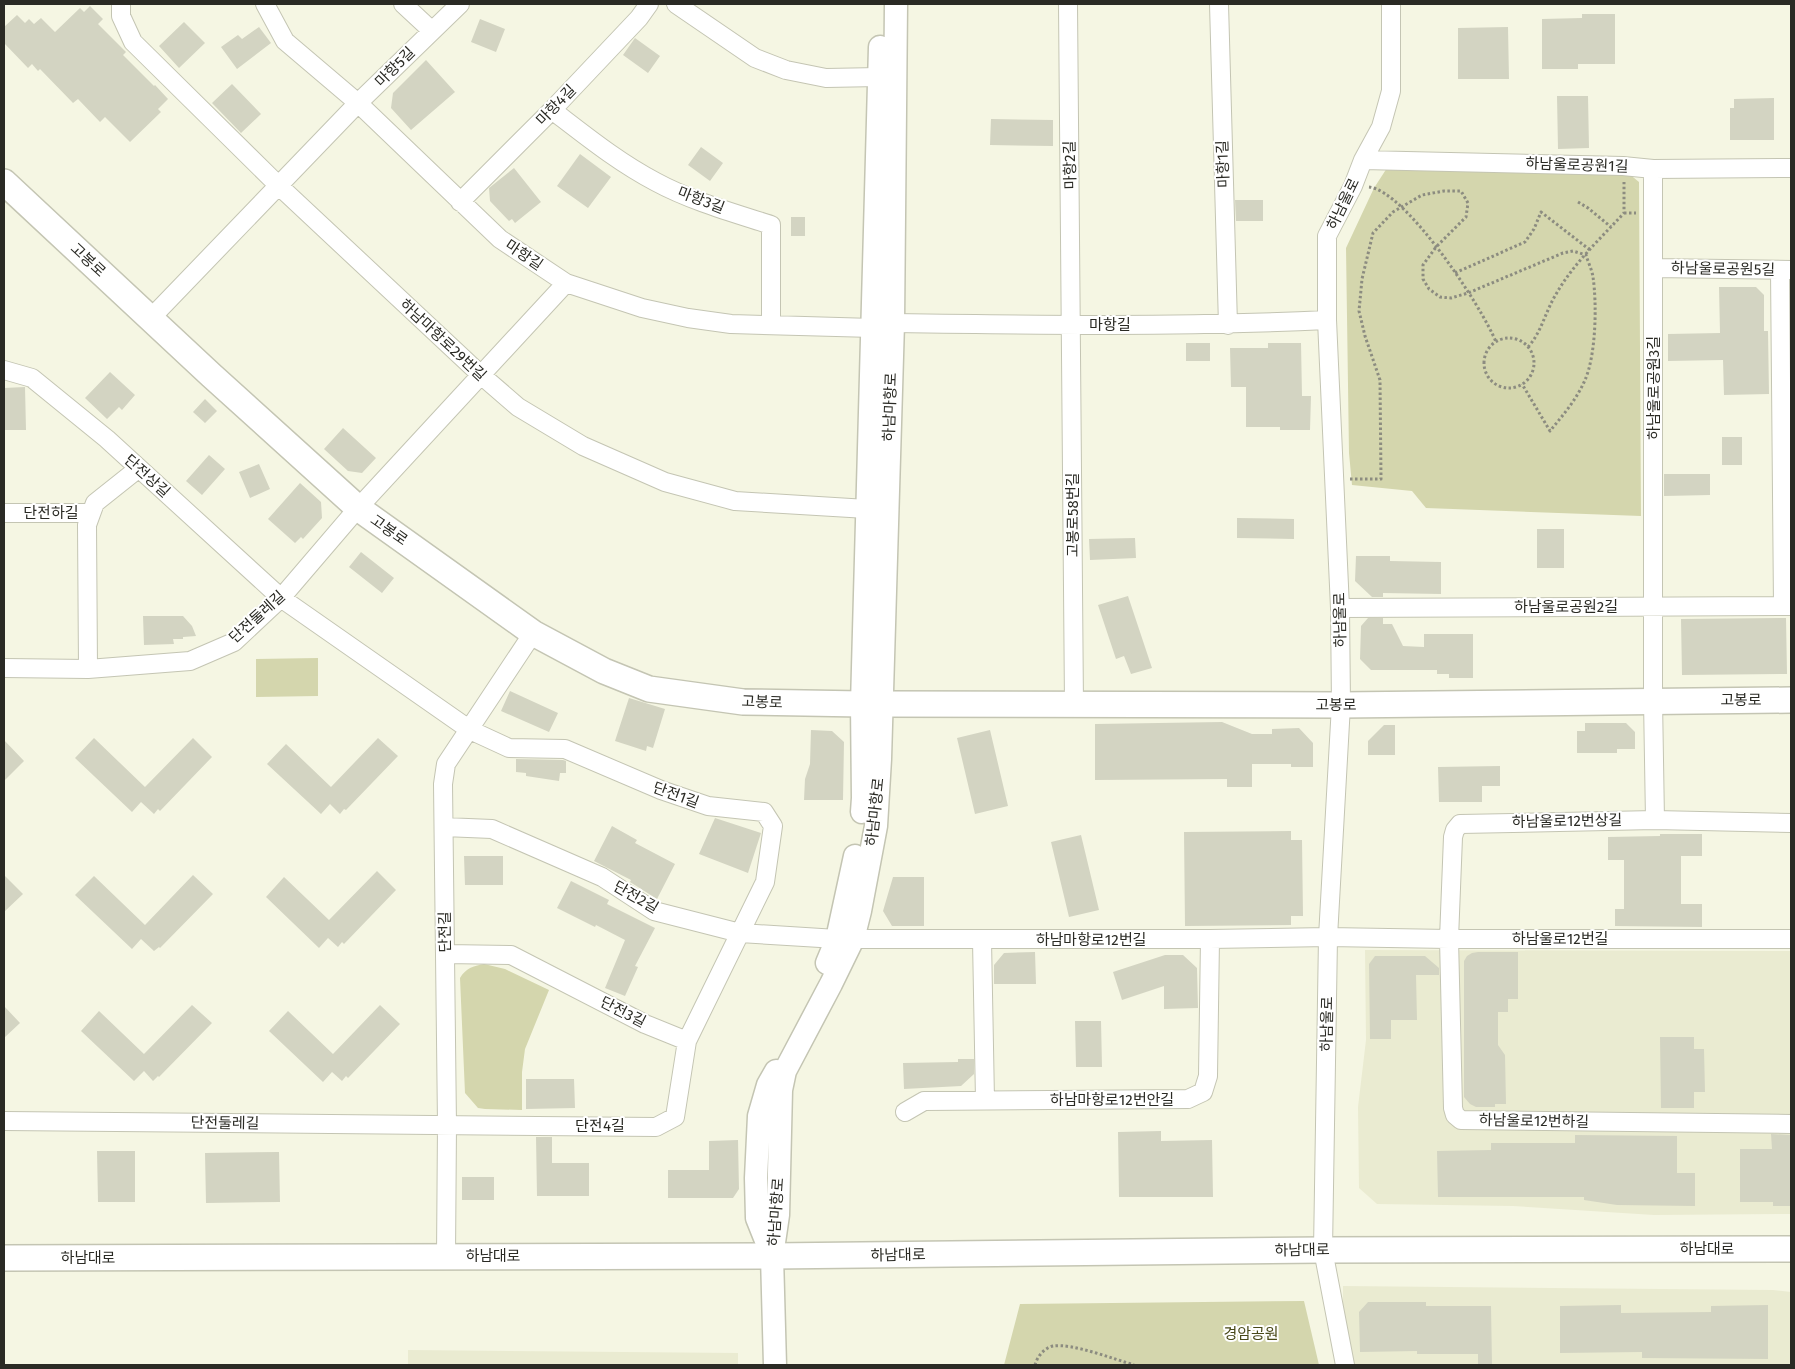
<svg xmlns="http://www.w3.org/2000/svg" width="1795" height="1369" font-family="'Fira Sans','Noto Sans KR',sans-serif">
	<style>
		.built { fill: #eaebd1 }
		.green { fill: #d4d6ad }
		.building { fill: #d3d4c2 }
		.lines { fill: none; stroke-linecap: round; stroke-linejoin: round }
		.minor-casing { stroke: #c4c5b3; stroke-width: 20 }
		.tertiary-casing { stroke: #c4c5b3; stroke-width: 25 }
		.secondary-casing { stroke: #c4c5b3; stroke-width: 28 }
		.path { stroke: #8c8c80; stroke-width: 3; stroke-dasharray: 2.5 2.5; stroke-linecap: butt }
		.minor { stroke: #fff; stroke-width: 18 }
		.tertiary { stroke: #fff; stroke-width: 22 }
		.secondary { stroke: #fff; stroke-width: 25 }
		.labels { text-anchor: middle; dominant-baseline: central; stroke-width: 4; stroke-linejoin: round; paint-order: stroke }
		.street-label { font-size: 15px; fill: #2a2a24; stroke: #fff }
		.park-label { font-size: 15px; fill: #484818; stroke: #fff }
	</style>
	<rect width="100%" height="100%" fill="#f5f6e3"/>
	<path class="built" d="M1365 950 1791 951V1214L1654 1215 1513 1206 1377 1204 1359 1188 1358 1107 1366 1040Z
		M1343 1286 1773 1290 1791 1292V1365H1352L1343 1318Z
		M408 1350 738 1353V1365H408Z"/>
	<path class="green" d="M1387 168 1628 173 1639 182 1641 516 1426 508 1412 491 1352 485 1349 453 1346 248 1374 188Z
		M318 658V696L256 697V659Z
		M484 964 505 969 549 990 525 1049 522 1072V1110L485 1109 478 1108 465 1093 460 978C466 968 473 966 484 964Z
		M1304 1301 1319 1365H1004L1020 1304Z"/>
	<path class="building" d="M90 6 103 19 98 24 126 52 123 55 154 86 155 85 168 99 158 109 161 112 130 142 105 117 100 122 78 99 73 103 40 69 38 71 32 64 28 68 4 43V27L17 15 25 23 29 19 34 24 41 18 55 32 80 8 84 12Z
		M1582 14H1615V64H1578V69H1542V19L1582 18Z
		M480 19 505 29 496 52 471 42Z
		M184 22 205 43 179 68 159 46Z
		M259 27 271 43 237 69 221 47 238 35 242 39Z
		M1508 27 1509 79H1458V28Z
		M635 38 660 56 648 73 623 55Z
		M426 60 455 92 411 130 391 108 393 93Z
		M232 84 261 114 241 133 212 103Z
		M1557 96H1588L1589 148 1558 149Z
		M1774 98V140H1730V108H1734V99Z
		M991 119 1053 120V146L990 145Z
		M701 147 723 163 710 181 688 165Z
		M580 154 611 177 588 208 557 186Z
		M514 168 541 202 515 223 512 219 509 221 490 201 489 188Z
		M1235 200H1263V221H1236Z
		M791 217H805V236H791Z
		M1719 287H1756L1764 295V331H1768L1769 394 1724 395 1723 360 1668 361V334L1720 333Z
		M1186 343H1210V361H1186Z
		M1268 343H1301L1302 396H1311L1310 430H1280V427H1246V387H1231L1230 348H1268Z
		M110 372 135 395 122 410 119 407 107 419 85 398Z
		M25 387 26 430H4V388Z
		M205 399 217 411 205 423 193 412Z
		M343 428 376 458 362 473 348 471 324 449Z
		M1722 437H1742V465H1722Z
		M209 455 225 469 202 495 186 481Z
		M259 464 270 489 250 498 239 472Z
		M1664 474H1710V495L1664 496Z
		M300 483 321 502 322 518 303 539 301 537 295 543 268 519Z
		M1237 518 1294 519V539L1237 538Z
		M1537 529H1564V568H1537Z
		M1135 538 1136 558 1090 560 1089 539Z
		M361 552 394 578 382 593 349 567Z
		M1356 556H1390V561L1441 562V594L1383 593V597H1372L1355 581Z
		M1128 596 1152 668 1131 674 1124 656 1116 659 1098 605Z
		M143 616H183L192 626 196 636 183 637V639H173L174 644 144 645Z
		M1368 618H1383V624H1392L1403 646 1424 647V634H1473V678H1449V674H1437V670H1371L1360 659 1361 626Z
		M1786 618 1787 674 1682 675 1681 619Z
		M510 691 558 713 549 732 501 711Z
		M629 698 665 709 653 748 647 746 646 751 615 741Z
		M1222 722 1252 734H1272V729L1299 728 1313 743V767H1291V764H1252V787H1227V779L1095 780V724Z
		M1585 723H1626L1635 732V749H1617V753H1577V731H1585Z
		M1384 725H1395V755H1368V741Z
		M811 730 832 731 844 742 843 800H804L805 779 810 764Z
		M990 730 1008 806 975 814 957 738Z
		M94 738 145 787 193 738 212 757 160 811 158 809 154 814 141 802 132 812 75 758Z
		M378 738 398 756 346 810 344 809 340 814 330 804 321 814 267 764 286 744 331 787Z
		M4 740 24 761 4 781Z
		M516 759 563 760 566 761V773H560L559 781 526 776V773L516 772Z
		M1500 766V786H1482V802H1439L1438 767Z
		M715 818 761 833 748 873 699 854Z
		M612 826 637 840 635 843 675 864 657 899 630 882 631 880 594 861Z
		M1291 831V840H1302L1303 916H1291V925L1185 926 1184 832Z
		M1660 834H1702V856H1681V904H1702V927L1615 926V909H1624V860H1608V837L1660 836Z
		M1081 835 1099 910 1069 917 1051 842Z
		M464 856H503V885H465Z
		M377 871 396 890 344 944 342 942 338 947 328 938 319 948 266 897 284 877 329 920Z
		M4 875 23 894 4 912Z
		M193 875 213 894 160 948 159 947 154 951 141 939 132 949 75 895 94 876 145 925Z
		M893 877H924V926H892L883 911Z
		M571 881 609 900 607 904 655 928 635 966 638 967 625 996 605 988 625 940 596 925 595 927 557 908Z
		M1035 952 1036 984H994V965L1004 953Z
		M1478 952H1518V999H1508V1012H1498V1045L1505 1055 1506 1104H1495V1107H1476L1470 1104 1464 1097V961L1467 956 1472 953Z
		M1165 955H1183L1197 968 1198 1008 1164 1009V986L1122 1000 1113 972Z
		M1375 956H1425L1439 968V975H1416L1417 1020H1391V1039H1370L1369 964Z
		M192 1005 212 1023 159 1077 158 1076 153 1081 144 1071 134 1081 81 1031 99 1011 144 1054Z
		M380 1005 400 1024 348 1078 346 1076 342 1081 332 1072 323 1082 269 1031 288 1011 333 1054Z
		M4 1006 20 1023 4 1038Z
		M1075 1021H1101L1102 1067H1076Z
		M1660 1037H1694V1049H1704L1705 1092H1694V1108H1661Z
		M958 1059H974V1074L961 1086 904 1089 903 1063 958 1062Z
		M526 1079H574L575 1108 526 1109Z
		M1161 1131V1141L1212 1140 1213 1197H1119L1118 1132Z
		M1771 1134 1791 1135V1206H1773V1202H1740V1149H1772Z
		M1575 1135 1677 1136V1173H1695V1206L1617 1205 1584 1200V1197H1438L1437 1151 1491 1150V1143H1575Z
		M536 1137H552V1163H589V1196H537Z
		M738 1140 739 1189 733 1198H668V1170H709V1141Z
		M97 1151H135V1202H98Z
		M279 1152 280 1202 206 1203 205 1153Z
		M462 1177H494V1200H462Z
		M1368 1302H1426V1306H1491L1492 1365H1478V1354H1417V1351L1360 1352 1359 1312Z
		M1621 1305V1313L1711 1312V1306L1768 1305V1359L1642 1358V1352L1560 1353V1306Z"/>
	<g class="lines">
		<defs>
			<path id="minor" d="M121 4V16L133 42 278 185 481 375 518 407 583 446 665 482 735 501 867 509
				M265 4 285 41 358 103 500 239 566 283 642 308 688 318 731 324 873 328
				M403 4 431 30
				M676 4 755 58 786 70 826 78 879 77
				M1068 4 1074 705
				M1219 4 1228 325
				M552 110C586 136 618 162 656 182 691 201 734 213 771 225V325
				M1363 160 1623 166 1653 169 1791 168
				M1653 169V700L1655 820
				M460 202 552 110 639 18 649 4
				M1654 268 1791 270
				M1780 270 1783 606
				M151 318 358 103 460 4
				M893 323C1038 325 1183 327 1327 320
				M4 370 32 378 107 439 281 598 470 730 509 748 565 749 661 790 708 806 764 812 773 826 765 882 687 1041 675 1117 656 1127 4 1121
				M4 513H91
				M1340 608 1791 606
				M4 668 88 669 190 661 234 642 281 598 358 508 566 283
				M88 669 87 525 95 503 139 468
				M1791 823 1655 820 1460 824 1455 830 1453 837 1449 939 1453 1108 1455 1115 1461 1120 1791 1124
				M444 827 492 829 602 877 654 911 740 933 837 939H1210L1328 937 1449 939H1791
				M982 940 985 1100
				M446 954 511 955 645 1024 687 1041
				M905 1112 924 1101 1188 1099 1203 1092 1208 1076 1210 939
				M446 1256 447 1125 443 784 446 764 533 633
				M1345 1365 1323 1250 1328 937 1341 705 1340 608 1327 320V236L1353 186 1363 160 1381 127 1391 91V4"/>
			<path id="tertiary" d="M862 812 863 798 862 704 880 47
				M827 963 837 939 855 856
				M771 1253 757 1218 756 1178 759 1116 768 1085 776 1071
				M775 1365 772 1256 778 1215 781 1090 785 1071 831 984 853 939 860 911 876 826 880 759 893 323 896 4"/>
			<path id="secondary" d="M4 182 211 375 358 508 533 633 604 671 649 689 743 702 862 704
				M873 328 893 323
				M881 704 1341 705 1791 700
				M4 1258 772 1256 1323 1250 1791 1249"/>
		</defs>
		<use href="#minor" class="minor-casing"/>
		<use href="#tertiary" class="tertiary-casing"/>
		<use href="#secondary" class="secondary-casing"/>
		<path class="path" d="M1369 187C1406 191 1482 307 1496 342
			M1578 202 1588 208 1611 227
			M1624 213H1636
			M1455 273 1525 242 1534 229 1541 212 1590 250
			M1484 363a25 25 0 1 1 50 0a25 25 0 1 1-50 0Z
			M1528 347C1541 333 1545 313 1555 296 1572 265 1600 239 1624 213V182
			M1350 479H1381L1380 380 1365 336 1359 311 1362 279 1373 233 1393 212 1422 195 1444 191H1461L1468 203 1466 217 1436 247 1423 265V279L1429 289 1440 297 1451 298 1468 293 1563 253 1573 251 1586 255C1588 262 1592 270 1593 277 1597 304 1596 355 1585 380 1577 399 1563 415 1550 431L1522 384
			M1035 1365C1037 1357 1044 1348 1053 1346 1072 1343 1114 1359 1134 1365"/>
		<use href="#minor" class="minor"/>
		<use href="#tertiary" class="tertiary"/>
		<use href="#secondary" class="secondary"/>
	</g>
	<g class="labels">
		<g class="street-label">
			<text transform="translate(395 67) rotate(-45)">마항5길</text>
			<text transform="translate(556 105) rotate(-46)">마항4길</text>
			<text transform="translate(1223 164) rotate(-92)">마항1길</text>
			<text transform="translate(1070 165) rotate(-91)">마항2길</text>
			<text transform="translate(1577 165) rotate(2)">하남울로공원1길</text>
			<text transform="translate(701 200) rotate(21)">마항3길</text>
			<text transform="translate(1343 204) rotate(-64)">하남울로</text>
			<text transform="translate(524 255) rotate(34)">마항길</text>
			<text transform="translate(88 260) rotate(43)">고봉로</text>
			<text transform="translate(1723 269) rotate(1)">하남울로공원5길</text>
			<text x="1110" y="325">마항길</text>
			<text transform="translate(443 340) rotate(43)">하남마항로29번길</text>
			<text transform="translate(1654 388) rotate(-90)">하남울로공원3길</text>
			<text transform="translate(890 407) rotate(-88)">하남마항로</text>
			<text transform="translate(147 476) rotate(42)">단전상길</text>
			<text x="51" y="513">단전하길</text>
			<text transform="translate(1073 515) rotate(-90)">고봉로58번길</text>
			<text transform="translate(389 530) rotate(35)">고봉로</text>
			<text x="1566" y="607">하남울로공원2길</text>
			<text transform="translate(257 617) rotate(-42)">단전둘레길</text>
			<text transform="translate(1340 620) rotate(-91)">하남울로</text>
			<text x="1741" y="700">고봉로</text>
			<text transform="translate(762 702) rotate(2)">고봉로</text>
			<text x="1336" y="705">고봉로</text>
			<text transform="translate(676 795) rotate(20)">단전1길</text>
			<text transform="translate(875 812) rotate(-84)">하남마항로</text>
			<text transform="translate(1567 821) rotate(-1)">하남울로12번상길</text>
			<text transform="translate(636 897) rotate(30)">단전2길</text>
			<text transform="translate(445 932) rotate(-91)">단전길</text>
			<text x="1560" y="939">하남울로12번길</text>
			<text x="1091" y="940">하남마항로12번길</text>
			<text transform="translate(623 1012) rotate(27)">단전3길</text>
			<text transform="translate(1327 1024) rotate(-89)">하남울로</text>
			<text x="1112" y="1100">하남마항로12번안길</text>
			<text transform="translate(1534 1121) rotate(1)">하남울로12번하길</text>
			<text transform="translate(225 1123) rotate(1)">단전둘레길</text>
			<text x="600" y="1126">단전4길</text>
			<text transform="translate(776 1212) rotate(-86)">하남마항로</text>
			<text x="1707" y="1249">하남대로</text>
			<text transform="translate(1302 1250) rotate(-1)">하남대로</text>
			<text transform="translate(898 1255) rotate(-1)">하남대로</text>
			<text x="493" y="1256">하남대로</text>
			<text x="88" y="1258">하남대로</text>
		</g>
		<g class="park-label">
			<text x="1251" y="1334">경암공원</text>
		</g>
	</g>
	<rect width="1795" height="1369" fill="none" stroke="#2a2a24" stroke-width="10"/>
</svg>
